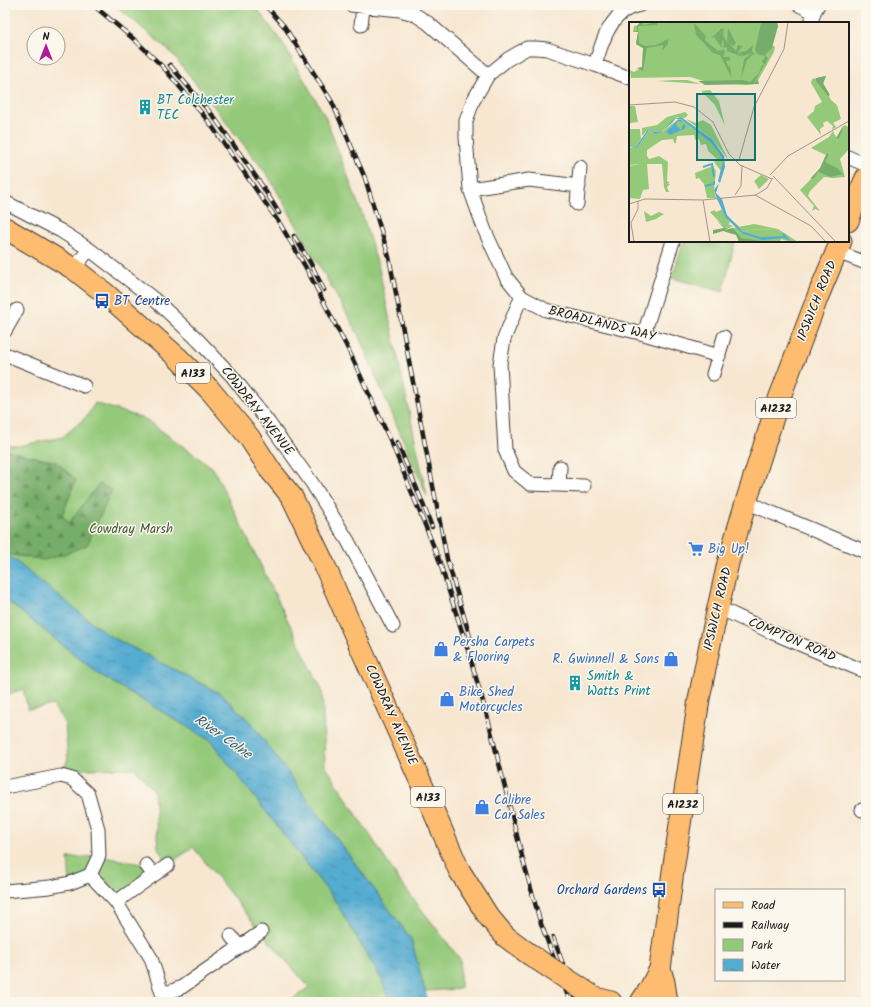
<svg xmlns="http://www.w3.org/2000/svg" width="871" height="1007" font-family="Kalam,sans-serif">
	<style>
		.green { fill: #94c97a; stroke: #58724b }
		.forest { fill: url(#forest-firs); stroke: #4a6443 }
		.water { fill: url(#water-ripples); stroke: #386476 }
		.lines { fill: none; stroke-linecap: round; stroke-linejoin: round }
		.street-casing { stroke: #3d3a37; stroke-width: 15 }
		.primary-casing { stroke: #3d3a37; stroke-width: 23 }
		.street { stroke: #fff; stroke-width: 13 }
		.primary { stroke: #fdbc70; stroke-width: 21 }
		.rail-casing { stroke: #1c1c1c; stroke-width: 4.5 }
		.rail { stroke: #fbf7ec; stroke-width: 3; stroke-dasharray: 9; stroke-linecap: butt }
		.primary-bridge-casing { stroke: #3d3a37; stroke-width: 23; stroke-linecap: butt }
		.primary-bridge { stroke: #fdbc70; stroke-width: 21 }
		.labels { text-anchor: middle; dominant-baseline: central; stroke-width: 3; stroke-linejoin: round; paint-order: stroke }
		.shield { fill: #fbf7ec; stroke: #5f5e5a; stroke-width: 1 }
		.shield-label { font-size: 12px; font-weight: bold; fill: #1c1c1c }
		.culture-label { font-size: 13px; fill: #0d838f; stroke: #fbf7ec; text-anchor: start }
		.transit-label { font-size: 13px; fill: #164399; stroke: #fbf7ec; text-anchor: start }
		.street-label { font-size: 13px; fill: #1c1c1c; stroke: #fbf7ec }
		.park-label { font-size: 13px; fill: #46593d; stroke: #fbf7ec }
		.shop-label { font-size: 13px; fill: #366cbe; stroke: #fbf7ec; text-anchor: start }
		.water-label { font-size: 14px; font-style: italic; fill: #355d6d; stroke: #fbf7ec }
		.inset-river { fill: none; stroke: #54acd1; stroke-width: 2 }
		.inset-road { fill: none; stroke: #9f9689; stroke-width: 1 }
		.view { fill: #0f766e; fill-opacity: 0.15; stroke: #0f766e; stroke-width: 2 }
		.inset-edge { fill: none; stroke: #1c1c1c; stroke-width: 2 }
	</style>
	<defs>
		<pattern id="forest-firs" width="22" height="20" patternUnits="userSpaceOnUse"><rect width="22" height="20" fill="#77ad6a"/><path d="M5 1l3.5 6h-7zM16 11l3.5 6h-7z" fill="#618c56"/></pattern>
		<pattern id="water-ripples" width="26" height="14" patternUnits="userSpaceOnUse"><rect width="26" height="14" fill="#54acd1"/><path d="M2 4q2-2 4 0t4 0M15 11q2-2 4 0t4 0" fill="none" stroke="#458ba9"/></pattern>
	</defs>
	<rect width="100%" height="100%" fill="#fbf7ec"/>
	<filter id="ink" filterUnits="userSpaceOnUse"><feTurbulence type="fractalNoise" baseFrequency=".025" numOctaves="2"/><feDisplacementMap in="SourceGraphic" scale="8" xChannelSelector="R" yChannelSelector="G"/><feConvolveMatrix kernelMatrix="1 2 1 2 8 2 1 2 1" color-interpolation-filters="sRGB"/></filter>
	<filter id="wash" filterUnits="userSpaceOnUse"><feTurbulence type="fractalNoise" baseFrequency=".012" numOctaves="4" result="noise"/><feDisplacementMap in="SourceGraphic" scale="16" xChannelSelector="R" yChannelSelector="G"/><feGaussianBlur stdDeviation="0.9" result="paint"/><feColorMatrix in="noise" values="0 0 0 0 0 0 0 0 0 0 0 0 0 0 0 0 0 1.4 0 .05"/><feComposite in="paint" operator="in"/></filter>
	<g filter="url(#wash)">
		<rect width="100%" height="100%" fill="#f7e7d1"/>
		<path class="green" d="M115 5H254L282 42 325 116 362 214 379 269 427 496 357 332 269 177 171 52Z
			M684 241H735L723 292 672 278Z
			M95 403 145 419 213 468 322 690 325 765 398 879 460 959V989L425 991 411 939 251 723 221 694 108 635 42 583 7 554 5 551V446H19L63 437 87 416Z
			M5 599 99 674 211 741 334 899 382 980 390 1002H289L309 987 261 932 193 847 168 865 158 848 154 791 135 768 84 769 72 779 61 776 68 759 65 724 53 705 28 709 23 689 5 695Z
			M99 856 146 865 154 875 116 902 90 875 70 883 68 858Z"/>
		<path class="forest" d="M5 450 56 462 76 480 62 515 69 523 99 484 112 490 87 545 67 553 44 560 7 554 5 551Z"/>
		<path class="water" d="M5 551 7 554 42 583 108 635 221 694 251 723 411 939 428 1002H390L382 980 334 899 211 741 99 674 5 599Z"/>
	</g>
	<g filter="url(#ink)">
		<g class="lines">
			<defs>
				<path id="street" d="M351 5 400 10 414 14 428 23 488 75
					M799 5 814 12
					M811 23 814 12 818 5
					M361 25 363 7
					M595 65C601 46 608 19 628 9 631 7 636 6 640 5
					M630 78 595 65 547 49 536 48H527L508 59 488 75 473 101 466 121V137L470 189 485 231 506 277 522 297 546 310 644 334 719 356
					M848 157 866 165
					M470 189 529 180 579 186
					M5 202 61 231 89 249 155 300 197 339 232 376 269 423 312 483 348 541 393 626
					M577 204 580 167
					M837 252 866 263
					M74 269 89 249
					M522 297 517 307 504 339 500 364 505 450 514 471 530 484 584 486
					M5 331 17 310
					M644 334 673 241
					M5 354 84 386
					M713 374 724 337
					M559 485 560 467
					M746 502 866 552
					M719 608 771 632 866 672
					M5 787 61 776 72 779 88 794 98 829 99 856 90 875
					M862 810 866 811
					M146 865 154 875
					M5 891 50 887 70 883 90 875 116 902 151 958 162 993 172 991 182 987 261 932
					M116 902 168 865
					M231 936 239 947"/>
				<path id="primary" d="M848 221 854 205 866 178
					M5 228 74 269 106 294 177 357 210 390 249 437 271 471 292 497 324 564 350 624 427 796 459 870 488 916 505 936 529 954
					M660 969 664 982 667 1002
					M596 998 611 1002
					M641 1002 649 990 660 969 665 932 673 871 699 699 711 639 728 563 746 502 779 399 818 296 841 241"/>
			</defs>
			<use href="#street" class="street-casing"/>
			<use href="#primary" class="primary-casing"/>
			<use href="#street" class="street"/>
			<use href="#primary" class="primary"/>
			<defs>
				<path id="rail" d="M93 5 136 41 164 68 209 122 280 224 305 266 349 351 392 444 438 557 467 647 488 719 524 864 540 921 570 1002
					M265 5 284 26 332 102 365 178 389 257 447 559 470 637
					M170 65 214 117 261 184 279 213
					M294 236 310 262 324 290
					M397 442 417 489 432 527
					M553 937 577 1002"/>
			</defs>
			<use href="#rail" class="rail-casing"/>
			<use href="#rail" class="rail"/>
			<defs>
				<path id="primary-bridge" d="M529 954 591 995"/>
			</defs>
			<use href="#primary-bridge" class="primary-bridge-casing"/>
			<use href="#primary-bridge" class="primary-bridge"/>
		</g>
	</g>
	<defs>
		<symbol id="building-bare" viewBox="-9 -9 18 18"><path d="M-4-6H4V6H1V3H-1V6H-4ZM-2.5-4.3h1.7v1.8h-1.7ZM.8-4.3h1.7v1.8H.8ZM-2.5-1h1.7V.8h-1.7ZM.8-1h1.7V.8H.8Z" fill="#0f9aa8" stroke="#fbf7ec" stroke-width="2.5" paint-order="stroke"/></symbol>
		<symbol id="bus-bare" viewBox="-9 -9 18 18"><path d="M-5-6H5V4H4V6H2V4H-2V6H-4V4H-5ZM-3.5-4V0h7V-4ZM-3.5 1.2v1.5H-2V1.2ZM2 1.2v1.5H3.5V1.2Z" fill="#1a4fb4" stroke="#fbf7ec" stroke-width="2.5" paint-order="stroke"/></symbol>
		<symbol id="supermarket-bare" viewBox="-9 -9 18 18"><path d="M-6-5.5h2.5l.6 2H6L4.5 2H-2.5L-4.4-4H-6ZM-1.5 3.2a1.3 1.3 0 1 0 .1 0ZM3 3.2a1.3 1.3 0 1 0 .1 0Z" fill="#3f7fe0" stroke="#fbf7ec" stroke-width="2.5" paint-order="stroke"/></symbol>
		<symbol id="shop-bare" viewBox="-9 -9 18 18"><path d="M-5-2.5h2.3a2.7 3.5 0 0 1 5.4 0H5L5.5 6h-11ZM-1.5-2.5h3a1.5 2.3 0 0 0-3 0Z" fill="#3f7fe0" stroke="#fbf7ec" stroke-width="2.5" paint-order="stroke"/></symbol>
	</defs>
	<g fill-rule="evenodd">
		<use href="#building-bare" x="134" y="96" width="22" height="22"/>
		<use href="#bus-bare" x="91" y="290" width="22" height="22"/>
		<use href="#supermarket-bare" x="685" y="538" width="22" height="22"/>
		<use href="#shop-bare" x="430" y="638" width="22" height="22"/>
		<use href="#shop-bare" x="660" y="648" width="22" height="22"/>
		<use href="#building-bare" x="564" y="672" width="22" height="22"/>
		<use href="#shop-bare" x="436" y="688" width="22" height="22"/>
		<use href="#shop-bare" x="471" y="796" width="22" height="22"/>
		<use href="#bus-bare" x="648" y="879" width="22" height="22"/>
	</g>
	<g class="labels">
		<g class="shield">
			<rect x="176" y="363" width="34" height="20" rx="3"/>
			<rect x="756" y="398" width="40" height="20" rx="3"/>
			<rect x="411" y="787" width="34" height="20" rx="3"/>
			<rect x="663" y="794" width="40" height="20" rx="3"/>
		</g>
		<g class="shield-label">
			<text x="193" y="373">A133</text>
			<text x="776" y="408">A1232</text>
			<text x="428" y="797">A133</text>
			<text x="683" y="804">A1232</text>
		</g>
		<g class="culture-label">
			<text x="157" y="100">BT Colchester<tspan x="157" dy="15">TEC</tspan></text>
			<text x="587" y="676">Smith &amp;<tspan x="587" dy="15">Watts Print</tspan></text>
		</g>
		<g class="transit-label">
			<text x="114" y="301">BT Centre</text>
			<text x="647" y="890" text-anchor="end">Orchard Gardens</text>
		</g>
		<g class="street-label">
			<text transform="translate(817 301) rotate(-68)">IPSWICH ROAD</text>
			<text transform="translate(602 324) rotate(14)">BROADLANDS WAY</text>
			<text transform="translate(257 411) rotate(52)">COWDRAY AVENUE</text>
			<text transform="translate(718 609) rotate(-77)">IPSWICH ROAD</text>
			<text transform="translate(792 640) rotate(23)">COMPTON ROAD</text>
			<text transform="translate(391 715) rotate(66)">COWDRAY AVENUE</text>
		</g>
		<g class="park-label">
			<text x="131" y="529">Cowdray Marsh</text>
		</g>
		<g class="shop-label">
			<text x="708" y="549">Big Up!</text>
			<text x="453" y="642">Persha Carpets<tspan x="453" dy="15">&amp; Flooring</tspan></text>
			<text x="659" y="659" text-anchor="end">R. Gwinnell &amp; Sons</text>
			<text x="459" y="692">Bike Shed<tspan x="459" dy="15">Motorcycles</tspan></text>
			<text x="494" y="800">Calibre<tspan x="494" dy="15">Car Sales</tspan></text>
		</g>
		<g class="water-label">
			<text transform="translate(223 737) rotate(35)">River Colne</text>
		</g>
	</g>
	<g transform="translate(629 22)">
		<rect width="220" height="220" fill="#f7e7d1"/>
		<path d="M11 0H148L149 4 143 23 146 25 145 30 127 62 118 63 78 60 61 55 2 56 1 48 5 50 13 45 14 26 7 22 9 10H4L5 4 11 3ZM197 54 194 62 202 78 208 83 212 97 204 101 207 105 203 108 204 104 198 99 194 101 195 104 191 107 192 113 178 95 185 89 186 84 193 80 182 61 183 57ZM58 58 72 62 28 59 46 58ZM81 68 90 79 96 104 86 83 72 69ZM56 90 59 93 56 96 48 95 33 109 26 110 19 107 13 114V106L28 103 38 95ZM51 96 82 121 90 131 94 139 92 149 85 140 88 137 79 129 77 122 72 123 70 117 66 118 65 113 48 114 47 121H45L44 117 33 118 18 128V134L20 137 30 134 39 140 38 159 41 161H38L41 162 38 165 40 170H37L35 165 33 142H18L20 167 14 168 11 177 0 176V144L12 142 0 143V126H8L20 108 24 111 34 109ZM57 97 67 101 74 98 82 103 99 137 83 117ZM215 103 220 105V127L211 137 216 155 204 156 195 155 181 169 179 174 191 189 186 187 183 189 185 184 171 168 189 150 201 155 200 143 195 140 199 128 209 120 208 116ZM0 107H11L12 117 7 125H0ZM84 144 87 149 85 168 87 176H78L75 162 70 156 67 157 66 151ZM15 189 22 194 30 190 35 192 27 197 17 200ZM125 202 149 207 169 220H163L156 212 147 208 119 207 118 211 109 205ZM108 205 115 211 154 215 161 220 152 217 151 220H128L113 216 104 206Z" fill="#94c97a"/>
		<path d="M11 0H14V3L28 0V3L9 4 10 21 16 24 27 23 39 17V22L33 29 34 23 18 26 14 49 8 46 13 45 14 26 7 22 9 10H4L8 9V4ZM125 0H148L149 4 143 26 136 33 139 36 136 43 133 40 136 34 128 32 126 28 132 1ZM65 1 77 14 76 18 89 29 92 28V30L94 27 101 35 102 40 98 39 101 42 103 57 91 33 84 31 67 13ZM99 6 107 21 104 24 100 21 107 29 109 23 114 24 109 30 114 35 98 29V25L94 26 95 22 94 18 92 23 91 12 94 8 91 11 93 26 85 15 82 16 92 7H95L94 13 98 21ZM124 23 123 30 126 31 118 38 112 57 115 37 123 31 114 34 110 30 117 29ZM133 43H135L125 61 129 58 130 62 76 63 69 59 114 58 121 60 130 51ZM197 54 194 61 201 73 199 74 187 59V56ZM214 104 213 109 210 116 208 117 209 120 199 128V134L196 140 208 146 214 152 201 155 189 150 185 156 181 157 191 146 199 128 209 119 207 116ZM88 199 97 206 105 204 95 208 104 206 113 216 138 220H110L107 213 94 209 84 212V208L95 206Z" fill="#77ad6a"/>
		<path d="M96 29 103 34 111 48 108 57H103L101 42 100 46 97 39 102 38 101 35H94ZM88 172 99 197 110 208 99 195 92 180 99 195 118 211 119 207 147 208 157 212 163 220 155 214 131 216 111 208 117 213 129 217 155 215 159 217 161 220 155 216 133 218 118 214 115 212 113 214 114 212 98 196Z" fill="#94c97a"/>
		<path d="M0 84H6L9 100 1 101ZM204 109 209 119 197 133 182 126 200 115ZM132 153 140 157 130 167 125 159ZM94 187 101 201 99 202 104 204 96 206 81 190 86 188 87 190Z" fill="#94c97a"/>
		<path d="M52 95 83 117 95 134 96 145 91 161 89 159 94 139 90 131 82 121 52 97H46L43 101 32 110 26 112 20 108 8 126H0L7 125 19 107 26 110 33 109 45 97ZM49 98H52L53 100 49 99 47 103 52 108 54 102 57 104 55 107 41 113 37 110ZM90 161 87 171 93 177 98 193 113 209 131 215 155 214 153 213 154 211 163 220 155 216 133 218 115 212 113 214 114 212 97 196 88 177 85 168Z" fill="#54acd1"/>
		<path class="inset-river" d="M74 145 83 142 85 155M76 164 85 162V159"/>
		<path class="inset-road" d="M0 83 46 80 65 85 84 100 100 132 111 143 143 157 144 156M110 138 125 85 155 27 159 0M141 153 159 134 220 99M144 154 207 220M106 173 112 164 113 143M126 173 182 204 197 220M74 178 81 220M0 182 16 177 74 178 127 173 138 166 143 157M5 220 2 201 9 187V179"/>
		<path class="view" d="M68 72H126V138H68Z"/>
		<rect width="220" height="220" class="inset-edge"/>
	</g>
	<rect width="871" height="1007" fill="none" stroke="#fbf7ec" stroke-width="20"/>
	<rect x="715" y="889" width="130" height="92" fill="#fbf7ec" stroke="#a29f99"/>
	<rect x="723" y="902" width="20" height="6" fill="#fdbc70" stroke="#a29f99"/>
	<text x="751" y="909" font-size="12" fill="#1c1c1c">Road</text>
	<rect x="723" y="922" width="20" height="6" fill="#1c1c1c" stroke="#a29f99"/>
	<text x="751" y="929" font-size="12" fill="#1c1c1c">Railway</text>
	<rect x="723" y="939" width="20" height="12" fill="#94c97a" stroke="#a29f99"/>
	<text x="751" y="949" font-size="12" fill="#1c1c1c">Park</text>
	<rect x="723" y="959" width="20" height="12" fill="url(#water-ripples)" stroke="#a29f99"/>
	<text x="751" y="969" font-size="12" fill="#1c1c1c">Water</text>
	<g transform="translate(46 46)"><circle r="19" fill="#fbf7ec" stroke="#a29f99"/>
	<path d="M0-3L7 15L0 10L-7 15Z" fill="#b5179e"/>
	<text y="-6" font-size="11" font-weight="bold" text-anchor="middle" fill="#1c1c1c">N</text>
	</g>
</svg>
